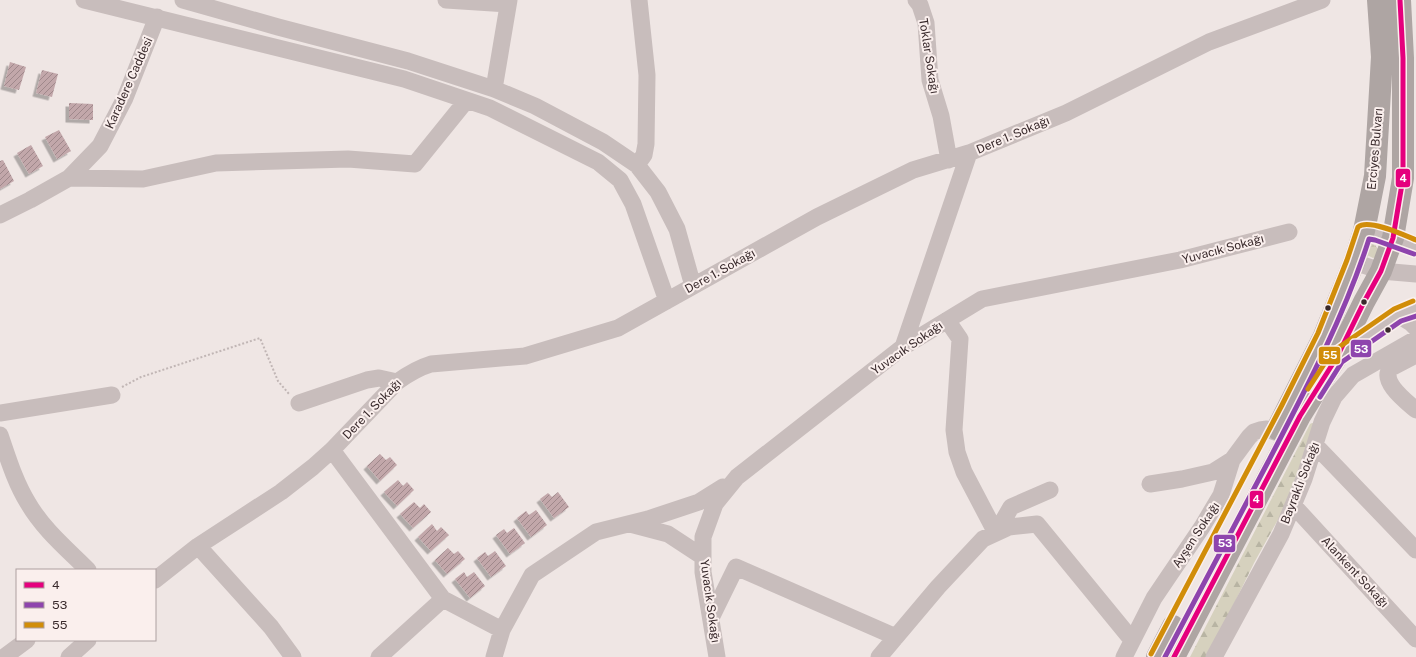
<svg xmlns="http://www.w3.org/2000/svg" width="1416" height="657" font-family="'Public Sans',sans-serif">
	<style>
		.grass { fill: url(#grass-tufts) }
		.forest { fill: url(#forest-firs) }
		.building { fill: url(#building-hatch); filter: url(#shadow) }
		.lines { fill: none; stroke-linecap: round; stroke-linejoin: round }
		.path { stroke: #c1b6b5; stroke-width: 2; stroke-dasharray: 2 2; stroke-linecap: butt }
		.minor { stroke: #c8bdbc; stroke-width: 17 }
		.highway { stroke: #aea5a3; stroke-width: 22 }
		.bus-1-casing { stroke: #faefed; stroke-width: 8 }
		.bus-2-casing { stroke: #faefed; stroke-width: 8 }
		.bus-3-casing { stroke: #faefed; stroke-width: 8 }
		.bus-1 { stroke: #e5007d; stroke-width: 5 }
		.bus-2 { stroke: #8e44ad; stroke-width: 5 }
		.bus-3 { stroke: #d18d09; stroke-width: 5 }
		.bus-dot { fill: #392a2c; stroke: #faefed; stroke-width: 1.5 }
		.labels { text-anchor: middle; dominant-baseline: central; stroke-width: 4; stroke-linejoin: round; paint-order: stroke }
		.street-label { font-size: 12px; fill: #392a2c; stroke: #faefed }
		.line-badge { stroke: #faefed; stroke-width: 1.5 }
		.badge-label { font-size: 11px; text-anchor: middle; font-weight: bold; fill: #fff }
	</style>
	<defs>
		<pattern id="grass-tufts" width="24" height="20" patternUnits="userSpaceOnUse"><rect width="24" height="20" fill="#d6d1be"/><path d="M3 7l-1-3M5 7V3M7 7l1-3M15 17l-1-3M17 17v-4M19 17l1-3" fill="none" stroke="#b8b4a3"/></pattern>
		<pattern id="forest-firs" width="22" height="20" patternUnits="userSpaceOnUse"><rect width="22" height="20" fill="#d6d1be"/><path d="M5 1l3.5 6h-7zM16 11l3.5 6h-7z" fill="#b8b4a3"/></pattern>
		<pattern id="building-hatch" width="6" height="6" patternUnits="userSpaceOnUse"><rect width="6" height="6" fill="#c2a7aa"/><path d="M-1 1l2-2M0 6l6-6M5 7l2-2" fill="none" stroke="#9f888b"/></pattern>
		<filter id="shadow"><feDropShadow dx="-3.5" dy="3.5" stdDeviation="0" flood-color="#0004"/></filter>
	</defs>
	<rect width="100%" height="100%" fill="#efe6e4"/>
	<path class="grass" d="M1371 244 1375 245 1378 249 1376 257 1373 258 1367 255Z"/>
	<path class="forest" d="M1312 423H1314L1304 460 1280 516 1254 563 1208 657H1190L1310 424Z"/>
	<path class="building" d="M10 62 26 67 19 90 4 86Z
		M42 70 58 74 52 97 36 93Z
		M69 103 93 104V120L69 119Z
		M59 130 71 151 57 159 45 137Z
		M31 145 43 166 29 174 17 153Z
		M3 160 14 181 0 189V161Z
		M380 454 386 460 390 457 397 465 380 481 367 466Z
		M398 480 403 486 407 482 414 490 397 506 384 492Z
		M558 492 569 507 554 518 540 499 548 493 552 497Z
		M414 502 420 508 424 504 431 512 413 528 400 514Z
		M536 510 547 525 531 537 517 518 526 511 529 515Z
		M432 524 437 531 441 527 449 535 431 551 418 537Z
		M514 528 525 543 510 554 496 535 504 529 507 533Z
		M448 548 454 554 458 551 465 559 447 574 435 560Z
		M495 551 506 566 491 577 477 558 485 552 488 556Z
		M464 572 467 577 474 572 485 586 470 598 455 579Z"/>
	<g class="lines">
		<path class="path" d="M122 387 141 377 260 338 278 381 289 394"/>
		<path class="minor" d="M84 0 404 79 490 108 598 162 620 180 633 204 667 301
			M183 0 278 27 408 61 494 89 535 106 603 142 637 165 658 192 677 229 693 286
			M446 0 508 4
			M916 0 920 5 926 23 930 80 941 116 949 160
			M494 89 509 0
			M637 165 644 155 646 144 647 75 639 0
			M69 178 143 179 216 163 348 159 415 164 466 101
			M0 215 30 200 69 178 100 146 125 98 157 17
			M1364 231 1377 233 1416 247
			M1354 262 1381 271 1416 274
			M1398 315 1411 323 1416 328
			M947 320 960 339 954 430 957 452 964 472 996 533
			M903 347 969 153
			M1416 355 1391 368C1379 381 1407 402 1416 410
			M1337 357 1398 315 1416 308
			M299 403 367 380 379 378 397 382
			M0 413 112 395
			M0 435C8 458 15 482 28 503 43 529 67 549 88 570
			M1315 445 1416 550
			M332 450 443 599 502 630
			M1150 484 1182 479 1213 472 1232 460
			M1293 505 1416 639
			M630 524 668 534 703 557
			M996 533 1011 507 1050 490
			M198 546 271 627 293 657
			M155 580 198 546 281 492 313 467 332 450 397 382C408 374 418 368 431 364L525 356 618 328 817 217 913 170 969 153 1066 113 1209 42 1322 0
			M711 618 736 567 896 637
			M4 657 27 640
			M69 657 88 640
			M379 657 443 599
			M494 657 502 630 532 575 596 532 648 519 699 502 723 487
			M717 657 703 572V537L715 504 737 477 903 347 982 299 1180 260 1289 232
			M879 657 938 587 983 539 1009 527 1037 524 1132 640
			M1124 657 1154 598 1202 527 1221 495 1232 460 1249 437 1254 432 1260 430 1267 429 1275 432
			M1214 657 1281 534 1304 479 1322 422 1334 397 1353 375 1416 339"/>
		<path class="highway" d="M1277 429 1324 336 1354 262 1364 231 1375 176 1382 57 1378 0
			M1157 657 1173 626
			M1174 657 1300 416 1337 357 1364 302 1381 271 1393 238 1403 178V58L1400 0"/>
		<defs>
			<path id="bus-1" d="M1174 657 1300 416 1337 357 1364 302 1381 271 1393 238 1403 178V58L1400 0"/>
			<path id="bus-2" d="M1320 397 1342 362 1401 321 1416 316
				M1165 657C1199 592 1233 527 1268 462 1306 389 1344 317 1369 239L1375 240 1414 254"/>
			<path id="bus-3" d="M1308 389 1332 352 1394 309 1413 301
				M1151 654 1282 405 1318 333 1347 260 1358 227C1368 218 1404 235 1416 240"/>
		</defs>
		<use href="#bus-1" class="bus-1-casing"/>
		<use href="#bus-2" class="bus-2-casing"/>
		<use href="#bus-3" class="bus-3-casing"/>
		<use href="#bus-1" class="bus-1"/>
		<use href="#bus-2" class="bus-2"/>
		<use href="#bus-3" class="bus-3"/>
	</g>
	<g class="bus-dot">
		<circle cx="1364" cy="302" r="3.5"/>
		<circle cx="1328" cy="308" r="3.5"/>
		<circle cx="1388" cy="330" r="3.5"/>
	</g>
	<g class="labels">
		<g class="street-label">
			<text transform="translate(929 56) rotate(81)">Toklar Sokağı</text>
			<text transform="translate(129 83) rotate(-66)">Karadere Caddesi</text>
			<text transform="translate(1013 135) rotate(-23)">Dere 1. Sokağı</text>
			<text transform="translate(1375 149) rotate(-85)">Erciyes Bulvarı</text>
			<text transform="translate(1223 249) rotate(-15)">Yuvacık Sokağı</text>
			<text transform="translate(720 271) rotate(-29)">Dere 1. Sokağı</text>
			<text transform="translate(907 348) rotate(-35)">Yuvacık Sokağı</text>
			<text transform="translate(372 409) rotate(-46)">Dere 1. Sokağı</text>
			<text transform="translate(1300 483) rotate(-69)">Bayraklı Sokağı</text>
			<text transform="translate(1196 535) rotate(-57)">Ayşen Sokağı</text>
			<text transform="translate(1355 572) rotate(47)">Alankent Sokağı</text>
			<text transform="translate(710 601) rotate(82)">Yuvacık Sokağı</text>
		</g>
	</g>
	<g class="line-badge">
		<rect x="1395" y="168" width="16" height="20" rx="4" fill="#e5007d"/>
		<rect x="1350" y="339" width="22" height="19" rx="4" fill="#8e44ad"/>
		<rect x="1318" y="346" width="23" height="19" rx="4" fill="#d18d09"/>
		<rect x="1249" y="490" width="15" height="19" rx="4" fill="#e5007d"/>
		<rect x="1213" y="534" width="23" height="19" rx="4" fill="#8e44ad"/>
	</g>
	<g class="badge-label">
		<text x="1403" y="182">4</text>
		<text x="1361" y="353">53</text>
		<text x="1330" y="359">55</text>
		<text x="1256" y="503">4</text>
		<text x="1225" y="547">53</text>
	</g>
	<rect x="16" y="569" width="140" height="72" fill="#faefed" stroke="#ada0a0"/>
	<rect x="24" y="582" width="20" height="6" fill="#e5007d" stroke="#ada0a0"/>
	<text x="52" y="589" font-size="12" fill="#392a2c">4</text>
	<rect x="24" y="602" width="20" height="6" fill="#8e44ad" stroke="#ada0a0"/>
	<text x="52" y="609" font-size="12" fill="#392a2c">53</text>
	<rect x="24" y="622" width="20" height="6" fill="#d18d09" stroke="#ada0a0"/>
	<text x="52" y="629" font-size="12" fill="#392a2c">55</text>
</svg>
